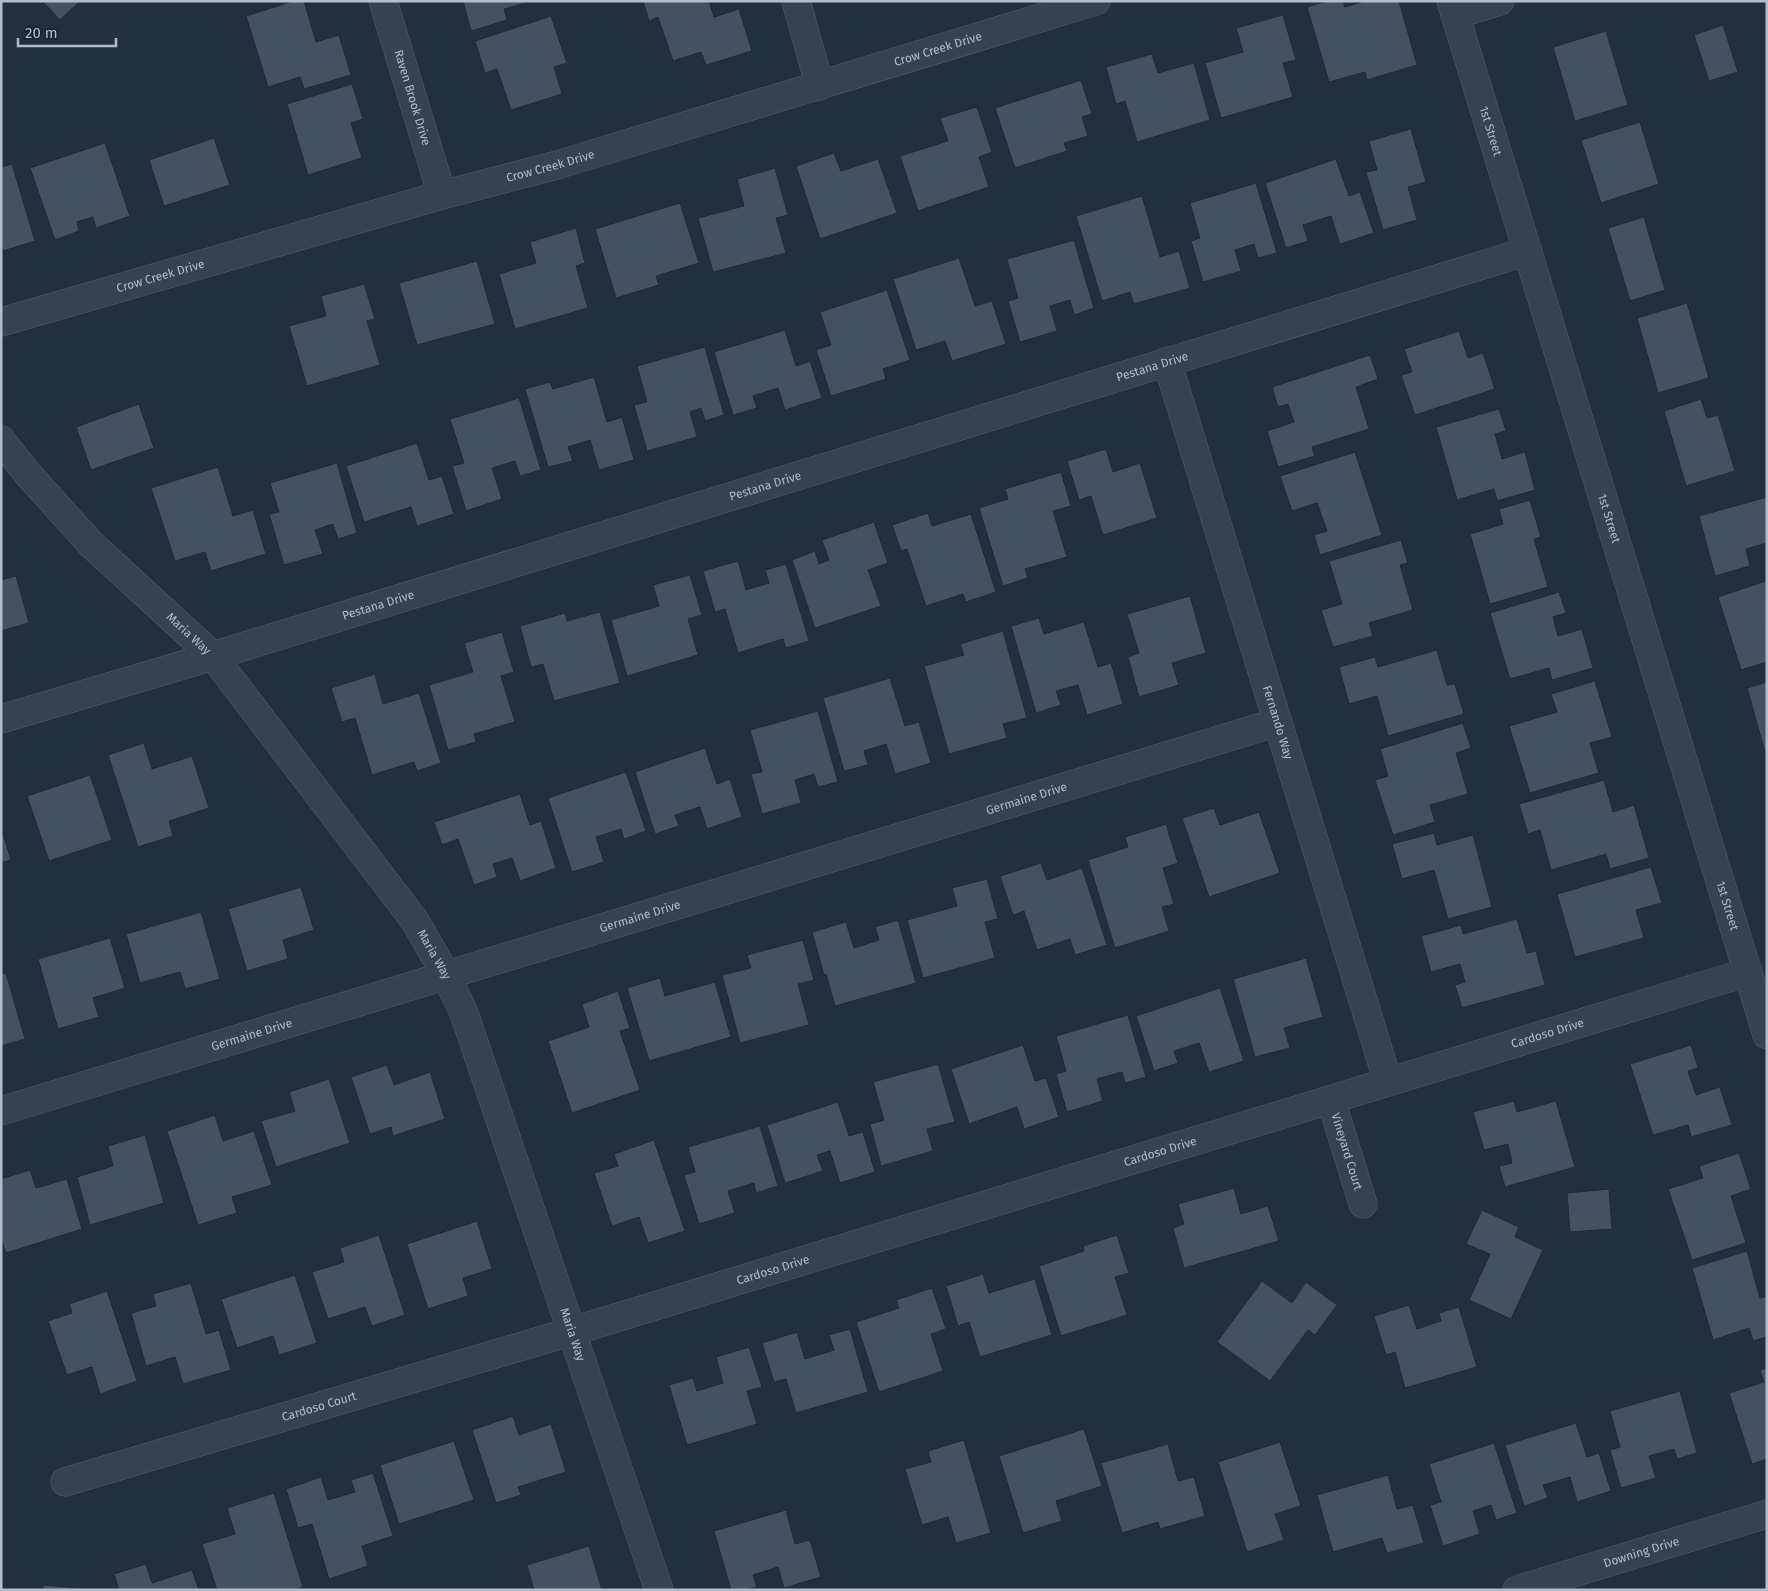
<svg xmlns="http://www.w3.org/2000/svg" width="1768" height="1591" viewBox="0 0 1768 1591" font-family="'Fira Sans',sans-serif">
<rect width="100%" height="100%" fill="#242f3e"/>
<!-- building -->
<path fill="#455162" stroke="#1f2835" d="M42,1H80L60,20Z
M293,1H304L316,42L339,35L351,75L304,89L300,77L268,87L246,16Z
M463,1H533L504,9L507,20L471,31Z
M643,1H709L714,17L739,9L752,51L706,65L701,52L673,61L658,17L649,21Z
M1328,1H1343L1345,7L1365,1H1399L1417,65L1367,80L1365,72L1329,82L1307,7Z
M1283,15L1296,60L1283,63L1293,97L1221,118L1205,63L1243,52L1236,28Z
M551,16L567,63L554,67L562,94L511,110L497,69L485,73L475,41Z
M1723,25L1738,72L1709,81L1694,35Z
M1606,31L1628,105L1575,121L1553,47Z
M1152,54L1158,73L1194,63L1210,120L1137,142L1125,101L1116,104L1106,67Z
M1081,80L1092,114L1082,117L1088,136L1064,143L1067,151L1015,168L995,108Z
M352,84L363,119L351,123L362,158L308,175L287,104Z
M977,107L992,152L979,157L989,187L918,211L900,156L948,141L940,118Z
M1640,122L1659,184L1601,203L1581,140Z
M1411,129L1426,182L1408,187L1417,220L1383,230L1366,172L1377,170L1369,141Z
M214,138L230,185L164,206L149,160Z
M105,143L130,216L96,228L93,217L77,222L79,231L55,240L30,168Z
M834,153L841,171L878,159L897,213L820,239L796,166Z
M1336,159L1349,196L1360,192L1374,233L1340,244L1331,216L1303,225L1308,241L1286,248L1265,183Z
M12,164L35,241L3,251L1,244V167Z
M775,168L788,215L776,218L786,253L713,272L698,218L744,206L737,179Z
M1256,183L1277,253L1258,258L1254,244L1235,250L1241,271L1203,282L1191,241L1200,238L1190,203Z
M1142,196L1160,257L1179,251L1190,288L1134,304L1130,292L1102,301L1076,216Z
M680,203L699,263L656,276L659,285L616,298L595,229Z
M1644,217L1665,290L1630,301L1608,228Z
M576,228L585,263L576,266L588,308L515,329L499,274L536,263L530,242Z
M1074,240L1094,308L1074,315L1070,300L1050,306L1057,331L1020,342L1008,301L1018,298L1007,259Z
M959,258L975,306L992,301L1006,344L952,361L945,341L916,350L893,279Z
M477,261L495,324L417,345L399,283Z
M364,284L375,319L367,321L380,365L307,386L289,326L326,316L321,296Z
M887,290L910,360L883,369L886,379L831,396L816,350L831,345L820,312Z
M1687,303L1709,378L1658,393L1637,318Z
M785,330L796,366L810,361L822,398L785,410L778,388L753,396L757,408L733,415L714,352Z
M1459,331L1468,358L1483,353L1495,389L1415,415L1401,375L1412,372L1404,349Z
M705,347L724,415L705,421L701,408L690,412L697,437L647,451L634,405L647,402L637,366Z
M1370,355L1378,379L1356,387L1369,429L1312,447L1315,456L1278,467L1267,431L1294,422L1288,404L1278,407L1272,387Z
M594,377L607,422L622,417L634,460L599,470L590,440L568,447L573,461L548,467L525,389L550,382L553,389Z
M519,398L541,470L520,476L515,461L492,468L502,499L466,511L452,466L464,463L450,419Z
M1701,399L1707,418L1718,415L1735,471L1686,486L1664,411Z
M139,404L154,448L91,470L76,427Z
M1499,409L1506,431L1495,434L1502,459L1525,452L1535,490L1497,501L1494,489L1457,500L1436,427Z
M417,443L429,480L442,476L454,514L417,526L411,507L364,522L346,466Z
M1106,449L1113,472L1140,463L1157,518L1103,535L1091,496L1079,500L1067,461Z
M1355,452L1382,535L1320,555L1314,535L1327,531L1317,503L1292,511L1280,476Z
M337,463L357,533L338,539L333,524L315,530L323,554L284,565L269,514L279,512L270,483Z
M218,467L233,516L253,510L266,554L211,571L205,552L175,561L151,488Z
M1061,472L1071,506L1053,511L1067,557L1025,569L1028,578L1003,586L979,508L1008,499L1005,489Z
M1767,497V543L1746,549L1750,566L1715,576L1699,516Z
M1530,500L1541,537L1534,539L1548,587L1490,604L1470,534L1503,524L1499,509Z
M928,513L932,526L971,514L996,592L966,602L963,594L926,606L907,549L901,551L892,525Z
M874,522L888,563L868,570L881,606L815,628L792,560L815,551L819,564L829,560L822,540Z
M1401,540L1408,563L1400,565L1413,610L1369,623L1373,636L1333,647L1321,610L1342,604L1329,561Z
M738,561L746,590L769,583L765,570L786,564L809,641L786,648L783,639L738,653L725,609L715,612L703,571Z
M690,575L702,615L688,619L698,655L627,676L611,620L659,606L653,585Z
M16,576L29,623L1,631V580Z
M1766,581L1767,662L1741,670L1718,597Z
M1559,592L1566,613L1553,617L1558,636L1582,629L1593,668L1552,680L1549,668L1510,679L1490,613Z
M1190,596L1206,653L1172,663L1179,685L1139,697L1128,657L1139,653L1127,614Z
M600,612L620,683L554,701L543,664L531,667L520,626L565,613L567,621Z
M1039,618L1044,634L1084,622L1098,667L1111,663L1123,704L1087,715L1078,685L1056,691L1061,705L1036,713L1011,626Z
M1003,631L1027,718L1003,724L1007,738L949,754L924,666L964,655L960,644Z
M502,632L514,672L501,676L515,722L474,734L476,742L448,750L429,685L473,672L464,643Z
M1437,650L1447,685L1455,684L1464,714L1388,736L1377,696L1349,704L1339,667L1375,657L1378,667Z
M375,674L383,704L419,693L441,763L417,771L414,762L372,775L355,718L342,722L331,688Z
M890,678L905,726L919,722L931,763L895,774L886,744L864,751L868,765L844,771L823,698Z
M1595,681L1612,737L1590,743L1599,773L1530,793L1509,726L1557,712L1551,694Z
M1767,682V759L1747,688Z
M818,711L838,782L818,787L814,774L795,780L801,803L762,814L751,774L762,772L750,730Z
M1463,723L1471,748L1456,753L1468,794L1430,805L1435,822L1393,835L1375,780L1388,776L1380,749Z
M144,743L152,769L192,756L209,808L169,821L173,836L138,847L108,755Z
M705,748L717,784L730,779L742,817L707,829L700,807L675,815L679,826L655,834L635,772Z
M626,772L646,831L624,839L621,829L596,837L604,862L572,872L548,798Z
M90,775L112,840L49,861L27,796Z
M1604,780L1613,812L1634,805L1649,858L1610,869L1606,854L1551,870L1540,830L1528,834L1519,804Z
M520,794L530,825L541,821L556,868L520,881L512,858L493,864L497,877L474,885L458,839L442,845L434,822Z
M1214,808L1220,825L1259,812L1280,873L1209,897L1182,818Z
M1166,824L1178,863L1163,868L1174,904L1162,907L1169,931L1115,948L1088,860L1128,847L1125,837Z
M1,828L11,860L1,863Z
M1434,833L1437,845L1473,835L1492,907L1448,919L1434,870L1402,879L1392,844Z
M1041,863L1047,880L1082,868L1107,945L1075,955L1070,939L1037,950L1024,911L1013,915L1000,876Z
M1651,867L1662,903L1636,910L1644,938L1575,957L1557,894Z
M987,879L998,919L985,922L995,958L923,978L907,920L957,906L952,888Z
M301,887L314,930L283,940L288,959L247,971L228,909Z
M201,912L220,979L185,989L180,972L140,983L126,934Z
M1517,919L1527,953L1536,951L1545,985L1462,1008L1455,985L1465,982L1460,964L1431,972L1421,936L1461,925L1463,934Z
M898,920L916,983L835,1006L826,974L824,975L812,932L846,922L854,948L879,940L875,927Z
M110,938L125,988L93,998L99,1017L58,1029L38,959Z
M803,940L814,980L798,984L809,1025L740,1043L722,975L751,968L747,955Z
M1306,958L1323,1017L1284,1028L1290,1048L1255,1057L1233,979Z
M6,973L25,1039L1,1046V974Z
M660,978L665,996L715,982L731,1037L649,1061L627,988Z
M1220,988L1244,1061L1209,1072L1199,1043L1174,1051L1178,1063L1154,1071L1136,1016Z
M618,991L630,1028L620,1031L640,1090L572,1113L548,1041L589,1027L582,1004Z
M1128,1015L1146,1077L1125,1083L1122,1072L1097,1079L1103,1101L1067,1112L1056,1074L1066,1071L1056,1036Z
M1023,1045L1035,1081L1046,1078L1059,1117L1024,1129L1017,1107L969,1124L951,1069Z
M1691,1045L1698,1068L1688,1071L1696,1095L1720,1087L1732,1125L1691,1137L1688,1125L1653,1135L1630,1064Z
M938,1064L955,1122L927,1129L933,1151L881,1166L870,1124L884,1120L873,1082Z
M387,1065L394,1085L430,1072L445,1119L393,1136L391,1127L370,1134L351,1077Z
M329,1079L350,1143L276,1167L261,1121L295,1111L289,1092Z
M1514,1101L1517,1112L1556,1101L1575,1167L1505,1187L1499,1166L1512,1163L1508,1144L1484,1150L1473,1112Z
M838,1102L849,1136L863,1132L875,1172L840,1183L830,1151L817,1155L823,1171L785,1183L767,1125Z
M215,1115L223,1141L254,1131L272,1185L232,1197L237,1213L198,1225L167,1131Z
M760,1126L778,1186L756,1193L754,1183L728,1191L735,1213L699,1224L684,1175L695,1172L688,1147Z
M145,1135L164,1203L90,1225L77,1177L113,1166L108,1146Z
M654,1140L685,1231L648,1243L639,1217L612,1226L594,1173L618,1166L614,1154Z
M1739,1153L1751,1189L1731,1196L1746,1243L1692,1260L1668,1189L1703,1178L1699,1166Z
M30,1170L36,1188L67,1179L82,1229L6,1253L1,1239V1179Z
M1234,1188L1241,1214L1268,1206L1279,1241L1184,1268L1173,1228L1184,1224L1178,1204Z
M1609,1189L1612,1229L1570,1232L1567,1193Z
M1482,1210L1519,1227L1515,1237L1543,1250L1511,1319L1469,1300L1490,1254L1466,1244Z
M477,1221L492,1269L463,1278L468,1296L428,1309L407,1244Z
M379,1235L405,1315L372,1326L365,1307L328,1319L312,1272L344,1262L340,1248Z
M1117,1235L1129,1273L1115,1277L1127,1315L1061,1336L1039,1266L1084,1251L1083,1246Z
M1747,1251L1760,1298L1767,1296V1337L1753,1341L1749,1328L1713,1340L1692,1268Z
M983,1274L989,1293L1035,1279L1052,1335L980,1357L969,1322L958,1326L946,1286Z
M295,1275L317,1343L279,1355L273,1336L237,1348L221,1299Z
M1262,1281L1292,1303L1306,1282L1337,1305L1315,1335L1308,1330L1270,1381L1217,1342Z
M191,1283L206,1334L219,1330L231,1370L183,1384L175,1357L146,1366L131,1313L156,1306L153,1294Z
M932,1288L946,1329L931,1334L943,1371L879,1392L856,1322L899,1308L896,1300Z
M107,1291L137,1381L100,1394L92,1367L67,1375L48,1321L72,1313L69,1304Z
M1409,1305L1417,1329L1441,1321L1439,1313L1459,1307L1477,1367L1405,1388L1395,1352L1386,1355L1374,1316Z
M850,1329L868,1392L796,1413L786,1379L774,1382L762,1343L797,1332L805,1359L834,1350L829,1335Z
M749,1347L762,1387L747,1391L757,1424L687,1445L669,1385L693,1378L697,1391L723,1383L716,1357Z
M1767,1368V1459L1752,1464L1729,1393L1764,1382L1760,1370Z
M1680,1391L1697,1453L1677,1459L1674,1449L1649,1456L1656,1478L1621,1488L1610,1450L1620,1447L1610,1411Z
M513,1416L519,1435L551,1424L566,1472L518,1487L521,1495L496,1503L472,1430Z
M1576,1423L1587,1457L1599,1453L1611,1491L1577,1502L1570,1477L1543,1485L1548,1498L1524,1506L1505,1445Z
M1084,1429L1102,1486L1056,1501L1062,1521L1023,1533L999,1456Z
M964,1440L991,1533L956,1543L948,1517L922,1525L905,1469L931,1462L928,1451Z
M454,1441L474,1500L399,1524L380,1465Z
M1280,1442L1301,1506L1275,1514L1284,1540L1247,1552L1218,1462Z
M1494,1443L1517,1513L1496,1520L1491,1505L1473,1511L1480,1534L1443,1546L1430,1505L1441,1502L1429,1464Z
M1168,1444L1178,1481L1194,1477L1205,1516L1160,1529L1158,1522L1122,1533L1101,1463Z
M373,1473L393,1536L362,1546L368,1566L329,1579L312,1524L298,1528L286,1489L321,1477L328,1500L355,1492L351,1480Z
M1388,1475L1397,1509L1413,1505L1424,1543L1387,1553L1382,1538L1333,1552L1317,1495Z
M274,1493L303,1587L294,1590H217L202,1544L235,1534L227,1508Z
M786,1510L795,1544L810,1540L821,1577L784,1588L778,1567L753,1575L757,1587L747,1590H731L714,1531Z
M589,1546L602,1590H534L527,1565Z
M146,1564L152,1583L192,1570L199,1590H119L114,1574Z
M43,1585L81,1588L80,1590H43Z"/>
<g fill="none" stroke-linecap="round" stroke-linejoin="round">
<defs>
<g id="minor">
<path id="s1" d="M383,1L442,195"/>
<path d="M796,1L820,86"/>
<path id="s2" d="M1451,1L1767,1035"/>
<path d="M1455,15L1500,1"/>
<path id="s3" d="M1,322L442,195L557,165L1096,1"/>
<path id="s4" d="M1167,361L1388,1082"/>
<path id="s5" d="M1,440L27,473L91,544L213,656L415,921L446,975L464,1013L659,1590"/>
<path id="s6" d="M1,719L213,656L1528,251"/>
<path id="s7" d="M1331,1100L1363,1204"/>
<path id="s8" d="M1,1111L1278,722"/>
<path id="s9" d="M65,1482L573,1331L1748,972"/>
<path id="s10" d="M1517,1590L1767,1514"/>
</g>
</defs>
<!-- minor casing -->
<use href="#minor" stroke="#565f6c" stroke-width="29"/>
<!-- minor -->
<use href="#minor" stroke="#38414e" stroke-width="28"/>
</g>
<g text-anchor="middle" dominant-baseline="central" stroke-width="4" stroke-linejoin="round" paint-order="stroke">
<!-- street labels -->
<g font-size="12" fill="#b4bcc9" stroke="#1d2633">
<text stroke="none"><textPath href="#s3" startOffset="976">Crow Creek Drive</textPath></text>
<text stroke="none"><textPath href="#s1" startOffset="101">Raven Brook Drive</textPath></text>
<text stroke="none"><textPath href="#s2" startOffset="136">1st Street</textPath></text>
<text stroke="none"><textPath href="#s3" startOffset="571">Crow Creek Drive</textPath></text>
<text stroke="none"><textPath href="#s3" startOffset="166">Crow Creek Drive</textPath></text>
<text stroke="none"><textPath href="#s6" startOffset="1204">Pestana Drive</textPath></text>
<text stroke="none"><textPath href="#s6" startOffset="799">Pestana Drive</textPath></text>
<text stroke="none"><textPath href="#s2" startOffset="541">1st Street</textPath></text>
<text stroke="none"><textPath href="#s6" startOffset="394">Pestana Drive</textPath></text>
<text stroke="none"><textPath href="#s5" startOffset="270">Maria Way</textPath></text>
<text stroke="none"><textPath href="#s4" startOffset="378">Fernando Way</textPath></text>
<text stroke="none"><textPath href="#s8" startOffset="1072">Germaine Drive</textPath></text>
<text stroke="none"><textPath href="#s2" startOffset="946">1st Street</textPath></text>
<text stroke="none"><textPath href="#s8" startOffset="668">Germaine Drive</textPath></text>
<text stroke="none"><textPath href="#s5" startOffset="675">Maria Way</textPath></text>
<text stroke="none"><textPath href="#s8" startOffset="262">Germaine Drive</textPath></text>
<text stroke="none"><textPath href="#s9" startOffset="1549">Cardoso Drive</textPath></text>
<text stroke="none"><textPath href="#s9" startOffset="1144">Cardoso Drive</textPath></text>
<text stroke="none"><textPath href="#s7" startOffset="54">Vineyard Court</textPath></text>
<text stroke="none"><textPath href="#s9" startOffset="739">Cardoso Drive</textPath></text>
<text stroke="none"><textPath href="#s5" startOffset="1080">Maria Way</textPath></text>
<text stroke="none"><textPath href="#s9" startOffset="265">Cardoso Court</textPath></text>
<text stroke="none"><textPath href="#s10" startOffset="130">Downing Drive</textPath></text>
</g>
</g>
<!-- border -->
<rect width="1768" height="1591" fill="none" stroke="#b4bcc9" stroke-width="5"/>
<!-- scale -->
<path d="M18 38v8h98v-8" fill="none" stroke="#b4bcc9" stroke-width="2.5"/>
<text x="25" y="38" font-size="15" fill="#b4bcc9" stroke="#1d2633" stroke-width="4" paint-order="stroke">20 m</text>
</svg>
